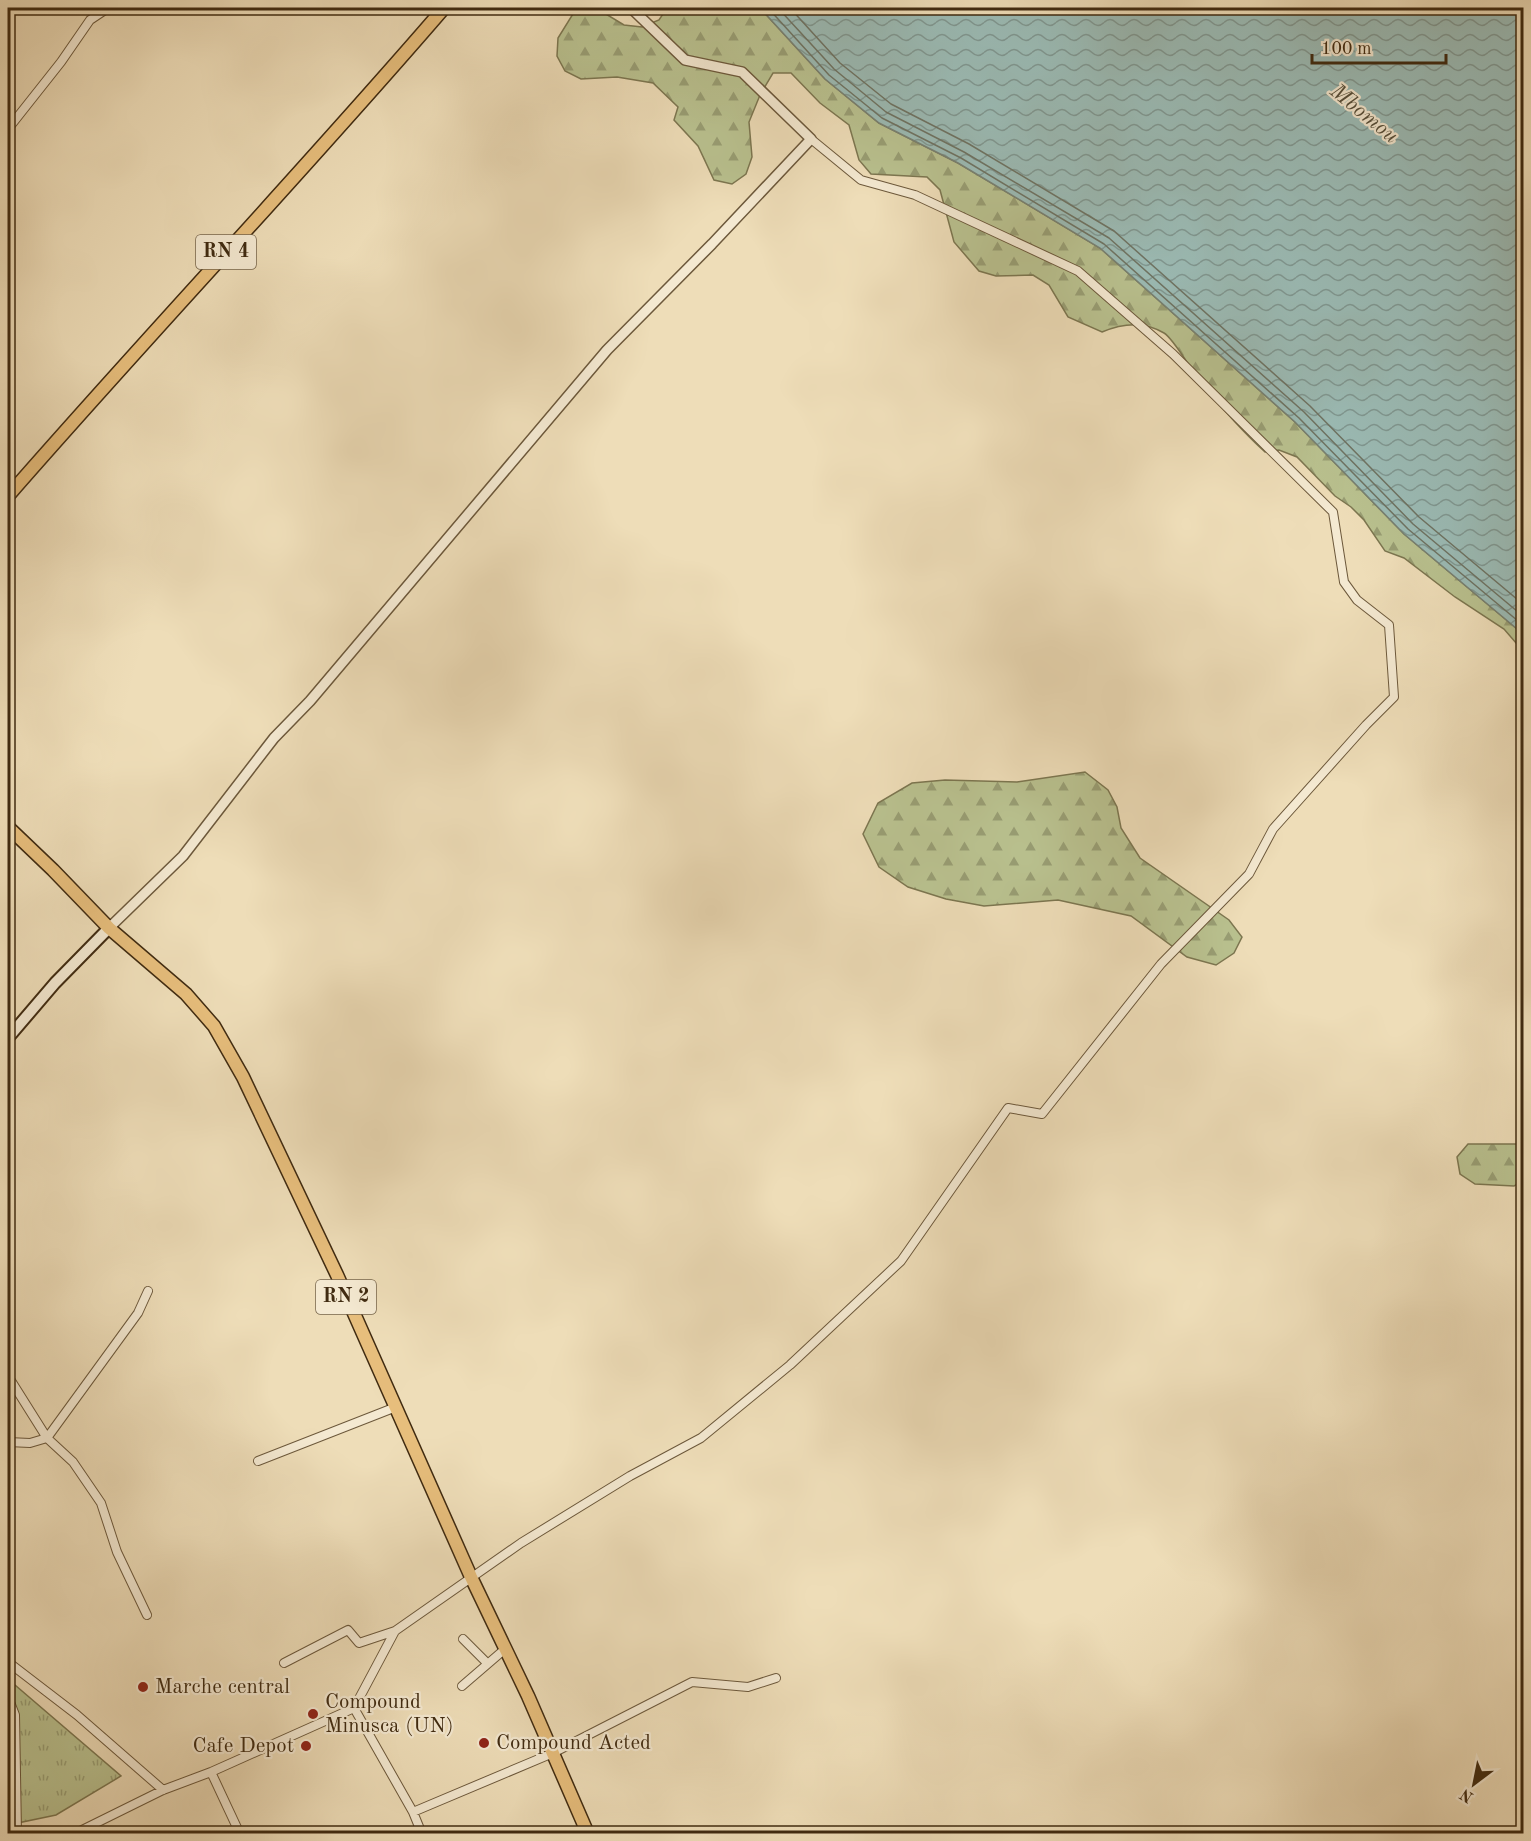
<svg xmlns="http://www.w3.org/2000/svg" width="1531" height="1841" viewBox="0 0 1531 1841" font-family="'Old Standard TT',serif">
<defs>
<pattern id="grass-tufts" width="24" height="20" patternUnits="userSpaceOnUse" patternTransform="scale(1.5)"><rect width="24" height="20" fill="#b9c18f"/><path d="M3 7l-1-3M5 7V3M7 7l1-3M15 17l-1-3M17 17v-4M19 17l1-3" fill="none" stroke="#989d73"/></pattern>
<pattern id="forest-firs" width="22" height="20" patternUnits="userSpaceOnUse" patternTransform="scale(1.5)"><rect width="22" height="20" fill="#b9c18f"/><path d="M5 1l3.5 6h-7zM16 11l3.5 6h-7z" fill="#989d73"/></pattern>
<pattern id="water-waves" width="16" height="10" patternUnits="userSpaceOnUse" patternTransform="scale(1.5)"><rect width="16" height="10" fill="#9bbbb5"/><path d="M0 5q4-4 8 0t8 0" fill="none" stroke="#809892"/></pattern>
</defs>
<rect width="100%" height="100%" fill="#eeddb8"/>
<filter id="stains"><feTurbulence type="fractalNoise" baseFrequency=".00333" numOctaves="4"/><feColorMatrix values="0 0 0 0 .2 0 0 0 0 .09 0 0 0 0 .02 0 0 0 .5 -.17"/></filter>
<radialGradient id="worn" r=".72"><stop offset=".6" stop-color="#630" stop-opacity="0"/><stop offset="1" stop-color="#630" stop-opacity=".3"/></radialGradient>
<!-- grass -->
<path fill="url(#grass-tufts)" stroke="#7c7650" stroke-width="1.5" d="M8,1679L121,1776L56,1815L8,1825Z"/>
<!-- forest -->
<path fill="url(#forest-firs)" stroke="#7c7650" stroke-width="1.5" d="M586,8H596L624,25L642,27L659,20L667,8H760L825,79L879,123L958,163L1100,248L1295,422L1404,534L1523,634V651L1504,629L1455,597L1404,558L1385,551L1364,520L1351,507L1335,496L1297,457L1279,450L1265,452C1242,431 1220,406 1200,381C1191,370 1174,339 1164,333C1144,321 1123,323 1102,332L1068,317L1049,285L1033,275L996,276L979,271L954,242L940,190L927,177L871,174L859,160L849,125L820,103L791,73H773L760,95L749,122L752,157L746,174L732,184L714,180L698,146L674,120L678,107L653,83L617,77L581,79L565,71L557,56L558,38L576,9Z
M1085,772L1108,790L1117,807L1121,828L1140,858L1229,920L1242,937L1234,953L1216,965L1187,957L1131,916L1058,900L984,906L946,899L908,887L879,867L863,834L878,803L912,783L945,780L1017,782Z
M1468,1144H1523V1180L1514,1186L1475,1184L1460,1174L1457,1157Z"/>
<!-- water -->
<path fill="url(#water-waves)" stroke="#778173" stroke-width="1.5" d="M760,8H1523V634L1404,534L1295,422L1100,248L958,163L879,123L825,79Z"/>
<g fill="none" stroke-linecap="round" stroke-linejoin="round">
<!-- shore -->
<path stroke="#6e7363" stroke-width="1.5" d="M768,8L829,75L882,118L961,158L1104,244L1299,418L1408,529L1524,626
M778,8L834,69L886,112L964,152L1109,238L1304,412L1413,524L1524,617
M790,8L840,63L891,104L969,144L1114,231L1310,406L1419,517L1524,605"/>
<defs>
<path id="minor" d="M8,129L61,62L90,20L108,8
M8,1311V1376L47,1438L73,1462L101,1503L117,1552L147,1615
M8,1442L30,1443L47,1438L138,1313L148,1291
M258,1461L396,1407
M463,1639L487,1663
M8,1662L77,1715L163,1790
M284,1663L348,1630L359,1643L395,1631
M462,1686L505,1649
M8,1697L15,1715L17,1834
M354,1708L413,1812L422,1834
M211,1772L240,1834
M413,1812L553,1753L692,1682L748,1687L776,1678
M79,1834L82,1830L163,1790L211,1772L354,1708L395,1631L521,1543L630,1476L701,1438L790,1365L901,1261L1008,1108L1042,1114L1161,964L1249,874L1273,829L1366,725L1394,697L1389,625L1357,600L1344,582L1333,512L1173,354L1078,271L915,195L861,180L811,139"/>
<path id="tertiary" d="M109,928L183,856L274,738L310,701L607,350L712,244L811,139L742,72L685,60L631,8"/>
<path id="secondary" d="M8,1038L55,983L109,928"/>
<path id="primary" d="M8,496C151,332 302,173 444,8
M8,827L53,870L109,928L186,994L214,1026L243,1077L337,1275L471,1577L528,1696L588,1834"/>
</defs>
<!-- minor casing -->
<use href="#minor" stroke="#6c583b" stroke-width="10"/>
<!-- tertiary casing -->
<use href="#tertiary" stroke="#6c583b" stroke-width="12"/>
<!-- secondary casing -->
<use href="#secondary" stroke="#402b11" stroke-width="14"/>
<!-- primary casing -->
<use href="#primary" stroke="#402b11" stroke-width="15"/>
<!-- minor -->
<use href="#minor" stroke="#f4e9d1" stroke-width="8"/>
<!-- tertiary -->
<use href="#tertiary" stroke="#f4e9d1" stroke-width="9"/>
<!-- secondary -->
<use href="#secondary" stroke="#f4e9d1" stroke-width="10"/>
<!-- primary -->
<use href="#primary" stroke="#e7be7c" stroke-width="12"/>
</g>
<!-- markers -->
<g fill="#8f2418" stroke="#f4e9d1" stroke-width="2">
<circle cx="143" cy="1687" r="6"/>
<circle cx="313" cy="1714" r="6"/>
<circle cx="484" cy="1743" r="6"/>
<circle cx="306" cy="1746" r="6"/>
</g>
<g text-anchor="middle" dominant-baseline="central" stroke-width="4.5" stroke-linejoin="round" paint-order="stroke">
<!-- shield labels -->
<g fill="#f4e9d1" stroke="#76644b" stroke-width="1.5">
<rect x="196" y="235" width="60" height="34" rx="4.5"/>
<rect x="316" y="1280" width="60" height="34" rx="4.5"/>
</g>
<g font-size="20" font-weight="bold" fill="#402b11">
<text x="226" y="252">RN 4</text>
<text x="346" y="1297">RN 2</text>
</g>
<!-- poi labels -->
<g font-size="21" fill="#402b11" stroke="#f4e9d1" text-anchor="start">
<text x="155" y="1687">Marche central</text>
<text x="325" y="1702">Compound<tspan x="325" dy="24">Minusca (UN)</tspan></text>
<text x="496" y="1743">Compound Acted</text>
<text x="294" y="1746" text-anchor="end">Cafe Depot</text>
</g>
<!-- water labels -->
<g font-size="22" font-style="italic" fill="#574f3a" stroke="#f4e9d1">
<text transform="translate(1364 114) rotate(39)">Mbomou</text>
</g>
</g>
<!-- margin -->
<rect width="1531" height="1841" fill="none" stroke="#eeddb8" stroke-width="30"/>
<rect x="9" y="9" width="1513" height="1823" fill="none" stroke="#402b11" stroke-width="3"/>
<rect x="15" y="15" width="1501" height="1811" fill="none" stroke="#402b11" stroke-width="1.5"/>
<!-- north arrow -->
<g transform="translate(1474 1784) rotate(212)" stroke="#f4e9d1" stroke-width="4.5" paint-order="stroke">
<path d="M0-4.5L10 22L0 15L-10 22Z" fill="#402b11"/>
<text y="-9" font-size="16" font-weight="bold" text-anchor="middle" fill="#402b11">N</text>
</g>
<!-- scale -->
<path d="M1312 54v9h134v-9" fill="none" stroke="#402b11" stroke-width="3"/>
<text x="1321" y="54" font-size="18" fill="#402b11" stroke="#f4e9d1" stroke-width="4.5" paint-order="stroke">100 m</text>
<rect width="100%" height="100%" filter="url(#stains)"/>
<rect width="100%" height="100%" fill="url(#worn)"/>
</svg>
